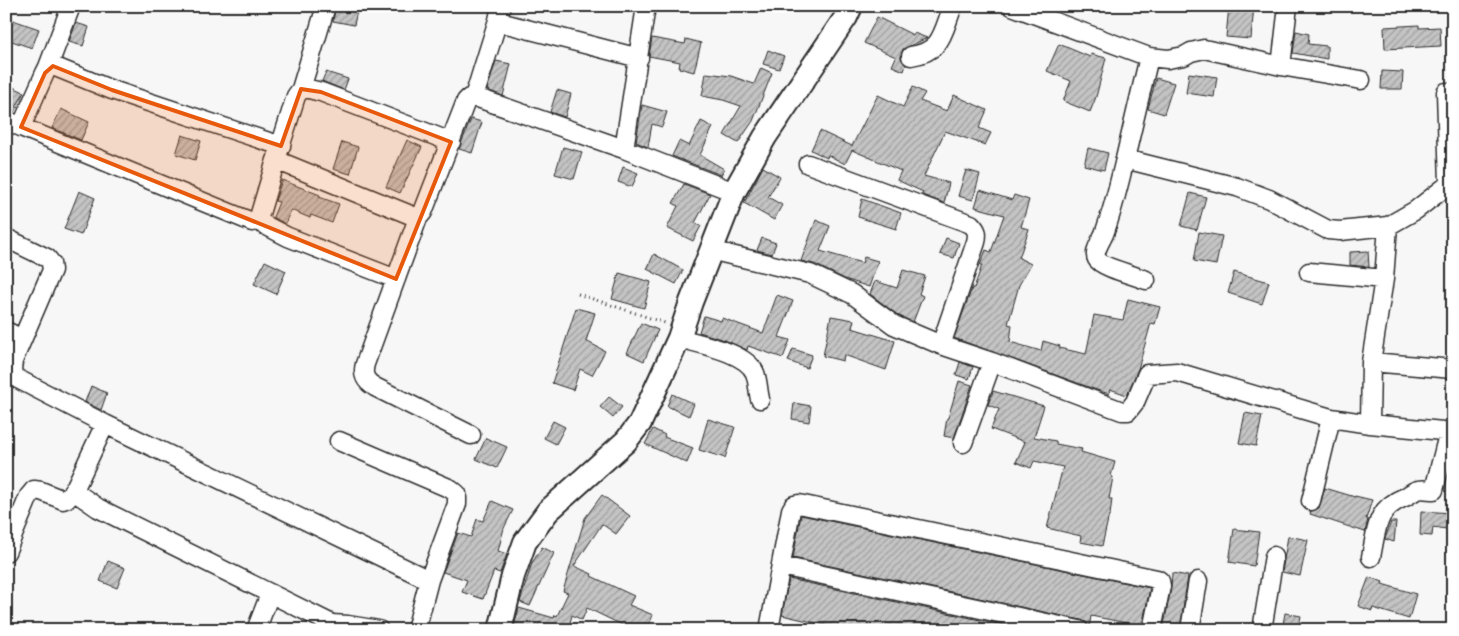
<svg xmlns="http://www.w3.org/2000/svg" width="1459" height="636" viewBox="0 0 1459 636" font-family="'Indie Flower',sans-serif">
<defs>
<pattern id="building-hatch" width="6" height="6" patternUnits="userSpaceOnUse" patternTransform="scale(1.25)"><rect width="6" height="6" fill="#c4c4c4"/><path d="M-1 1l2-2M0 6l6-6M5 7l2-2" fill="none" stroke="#9f9f9f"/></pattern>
</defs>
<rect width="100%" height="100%" fill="#f7f7f7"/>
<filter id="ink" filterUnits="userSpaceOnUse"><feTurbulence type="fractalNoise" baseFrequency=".02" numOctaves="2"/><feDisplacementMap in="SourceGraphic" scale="10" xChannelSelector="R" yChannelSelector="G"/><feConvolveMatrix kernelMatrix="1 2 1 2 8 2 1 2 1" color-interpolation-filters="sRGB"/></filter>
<g filter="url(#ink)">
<!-- building -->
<path fill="url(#building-hatch)" stroke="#2b2b2b" d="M336,6H358L354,25L333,21Z
M1229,6H1254L1251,39L1226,37Z
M877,17L913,35L914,33L927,38L903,49L901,58L906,65L904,71L892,66L896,57L864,43Z
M13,20L39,29L32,48L6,39Z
M76,23L89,27L83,46L69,42Z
M1419,25V28L1440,27L1441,46L1385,49L1384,27Z
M1296,31L1309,34L1308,44L1327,46V59L1293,53Z
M652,38L685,44L686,39L701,43L694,72L679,68L680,62L649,56Z
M1059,44L1090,57L1091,54L1106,58L1096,97L1090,112L1063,101L1071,81L1047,71Z
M768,50L784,56L779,69L763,64Z
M496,61L511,64L503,96L487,90Z
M761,68L772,73L753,121L738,143L724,135L741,106L723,100L702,96L706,73L731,76L754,84Z
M1382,71L1403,72L1402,89H1381Z
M326,72L348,79L344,90L322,81Z
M1189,73L1217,77L1214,97L1186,93Z
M1156,78L1174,83L1164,114L1148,109Z
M6,84L24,92L14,112L6,110Z
M913,87L925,93L920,101L947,111L954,95L987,110L979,128L991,133L985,145L945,131L924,176L949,183L944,203L922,195L923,192L897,180L901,171L852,150L845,164L828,155L827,158L811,150L820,131L852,146L878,95L903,107Z
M557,90L571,94L565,117L550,112Z
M642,105L667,112L662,127L652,124L648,147L636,142Z
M61,109L89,122L81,140L52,128Z
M471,119L482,122L472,153L459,149Z
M701,121L713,127L700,155L724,169L721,175L672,156L679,141L689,146Z
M182,135L201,141L195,160L176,154Z
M407,140L422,147L400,193L386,187Z
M342,142L358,147L350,174L333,169Z
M563,147L582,152L574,179L555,174Z
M1088,148L1108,153L1104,170L1084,165Z
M623,167L638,173L632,187L618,182Z
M763,167L780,177L768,197L782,205L774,220L744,203Z
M966,170L980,174L973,200L958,196Z
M282,180L320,195L319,197L339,204L332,223L311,215L310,218L291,210L285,224L273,217L279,202L275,201Z
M684,184L710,194L695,223L701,226L693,241L667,228L678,206L673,203Z
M980,190L1012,200L1014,195L1029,200L1021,227L1029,229L1019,258L1031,264L1019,285L1008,324L1012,325L1010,342L1041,351L1043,341L1060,346L1059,348L1086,354L1094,315L1123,320L1128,299L1160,307L1155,324L1151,323L1138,369L1127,395L1110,389L1109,394L1094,389L954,338L972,288H974L982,265H980L986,250L991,252L1004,215L975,207Z
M79,191L95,198L81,235L64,229Z
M1190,193L1206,197L1197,230L1181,226Z
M862,199L901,213L896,229L858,217Z
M816,220L830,226L820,251L862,263L864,257L878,261L869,287L845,279L814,264L801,261Z
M1199,232L1222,236L1216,265L1194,261Z
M762,238L776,243L772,254L757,250Z
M946,238L959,243L954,258L940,254Z
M1368,251L1369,267L1350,265V252Z
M654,254L683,270L676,284L647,269Z
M265,261L286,271L276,294L254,284Z
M903,270L925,276L919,294L923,296L913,322L899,316L870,294L875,281L897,288Z
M1234,272L1269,282L1262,304L1228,293Z
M619,273L651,282L644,308L612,299Z
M777,295L793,301L779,337L790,340L783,358L748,346L747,350L725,340L699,332L704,316L721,321L722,318L763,333Z
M576,308L595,313L586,341L605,351L592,375L580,369L573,390L552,383Z
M831,316L854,320L852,328L895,341L886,370L844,355L843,361L823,356Z
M641,323L658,330L644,361L627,353Z
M793,349L812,355L807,368L788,361Z
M960,362L973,367L969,379L956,375Z
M959,381L972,385L954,438L944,436L947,418H948Z
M91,386L107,393L101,410L85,402Z
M993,391L1044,406L1034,437L1056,441V444L1082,449L1081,452L1115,462L1111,476L1113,477L1109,499H1112L1110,515H1109L1102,546L1080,542L1081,536L1047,528L1063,467L1034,461L1031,468L1016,462L1025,442L991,429L999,409L988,405Z
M672,394L694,404L689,416L667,406Z
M609,397L622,407L613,418L600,407Z
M794,403L811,406L809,422L792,419Z
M1245,413L1262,416L1256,446L1239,443Z
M708,419L735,427L725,458L699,450Z
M553,421L565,427L556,444L544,438Z
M653,429L665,435L664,437L693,448L687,463L645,444Z
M486,438L507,447L497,468L476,459Z
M1325,488L1355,497V496L1372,500L1366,519H1368L1365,532L1310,514L1311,511L1319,508Z
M602,495L630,516L616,534L602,524L574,566L592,574L591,576L634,596L629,605L653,615L647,630H636L620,624L587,608L582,620L572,615L570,623L582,626L581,630H522L514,627L519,608L554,618L555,615L557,616L568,593L563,591L585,518Z
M492,501L513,510L504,528L498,551L507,554L500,573L494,571L483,599L462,592L467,580L443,572L458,533L471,537L477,519L483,521Z
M1421,511L1453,513V530L1433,527L1432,536L1420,535Z
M801,515L1150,588L1142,626L1091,616L1089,629L1086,622L1081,620L793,558Z
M1391,522H1396L1394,542L1385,539Z
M1234,529L1259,532L1254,566L1229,562Z
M1288,536L1308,540L1300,576L1282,572Z
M542,547L554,553L530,606L520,602L532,563Z
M108,561L125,568L117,588L100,581Z
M1172,573L1188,576L1180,629L1163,630L1171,588Z
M1369,577L1383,582L1382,584L1416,594L1409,619L1373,608L1372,611L1358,606Z
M789,579L1027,630H847L782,615Z
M1285,613L1301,616L1298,630H1282Z"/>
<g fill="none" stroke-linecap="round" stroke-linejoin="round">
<defs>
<path id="minor" d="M1012,6L1149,57L1168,59L1184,56L1191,52L1204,49L1281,66L1361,80
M498,20L503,23L639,58
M911,56C943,51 942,33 953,6
M1149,57L1125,159L1237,187L1269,199L1328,230L1340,231L1388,226L1416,210L1453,181
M1281,66L1288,6
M48,67L71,6
M301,89L326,6
M1446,92L1449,183
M474,97L498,20L501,6
M6,120L21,127L45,73L48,67L53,66L112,90L281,146
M21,127L252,222L257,221L259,217L276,160L418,218
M624,149L646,6
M277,157L296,96L301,89H309L321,92L451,142
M1125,159C1119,184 1113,210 1104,234C1101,241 1093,252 1097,259C1101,267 1137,276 1146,280
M808,164L971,224C977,230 978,233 976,242L941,345
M257,221L288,237L396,279
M6,238L47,258L51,263L52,270L13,361L12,370L14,377L105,424L429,580
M710,250L810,274L852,294L894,325L908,331L941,345L992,362L1122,411H1128L1135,402L1147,374L1177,372L1331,418L1370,424L1453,432
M1309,272L1384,279
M6,331L22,339
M679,338C699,344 746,352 755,373C758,381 758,391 760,399
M1371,362L1453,369
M105,424L76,486L75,492L98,508L332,624L348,625L379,630
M1370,424L1371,362L1384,279L1388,226
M471,435L375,387C365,381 362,375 365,364L418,218L423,212L466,101L469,98H478L624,149L734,192
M339,441L451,489L457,494V504L429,580L416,630
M963,443L992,362
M1311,501L1331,418
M6,552L29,496L34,490L41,491L63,500L68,498L75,488
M1371,557C1377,529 1375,509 1405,497C1409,495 1411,493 1415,491C1420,488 1428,490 1434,490L1449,431
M781,566L1079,630
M256,630L270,594
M769,630L791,510L794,505L799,504L1157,579L1160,581L1161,586L1152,630
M1190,630L1198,581
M1262,630L1274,556"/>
<path id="tertiary" d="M500,630L513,576L525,542L548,511L626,441L640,423L679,338L691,302L734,192L765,137L846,17L851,6"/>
</defs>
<!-- minor casing -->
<use href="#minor" stroke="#2b2b2b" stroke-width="21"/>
<!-- tertiary casing -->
<use href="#tertiary" stroke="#2b2b2b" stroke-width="26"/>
<!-- path -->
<path stroke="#2b2b2b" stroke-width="3" stroke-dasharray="1 4" stroke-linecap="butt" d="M578,294L665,323"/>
<!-- minor -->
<use href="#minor" stroke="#fff" stroke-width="18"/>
<!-- tertiary -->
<use href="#tertiary" stroke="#fff" stroke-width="22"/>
</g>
</g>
<!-- marked area -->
<path fill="#e8590c" fill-opacity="0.2" stroke="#e8590c" stroke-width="4" stroke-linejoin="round" d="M53,66L112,90L281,146L301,89L321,92L451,142L396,279L21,127L45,73Z"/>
<!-- margin -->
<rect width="1459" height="636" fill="none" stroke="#fff" stroke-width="25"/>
<rect x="12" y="12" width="1434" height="611" fill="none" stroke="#2b2b2b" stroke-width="2" filter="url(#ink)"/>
</svg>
